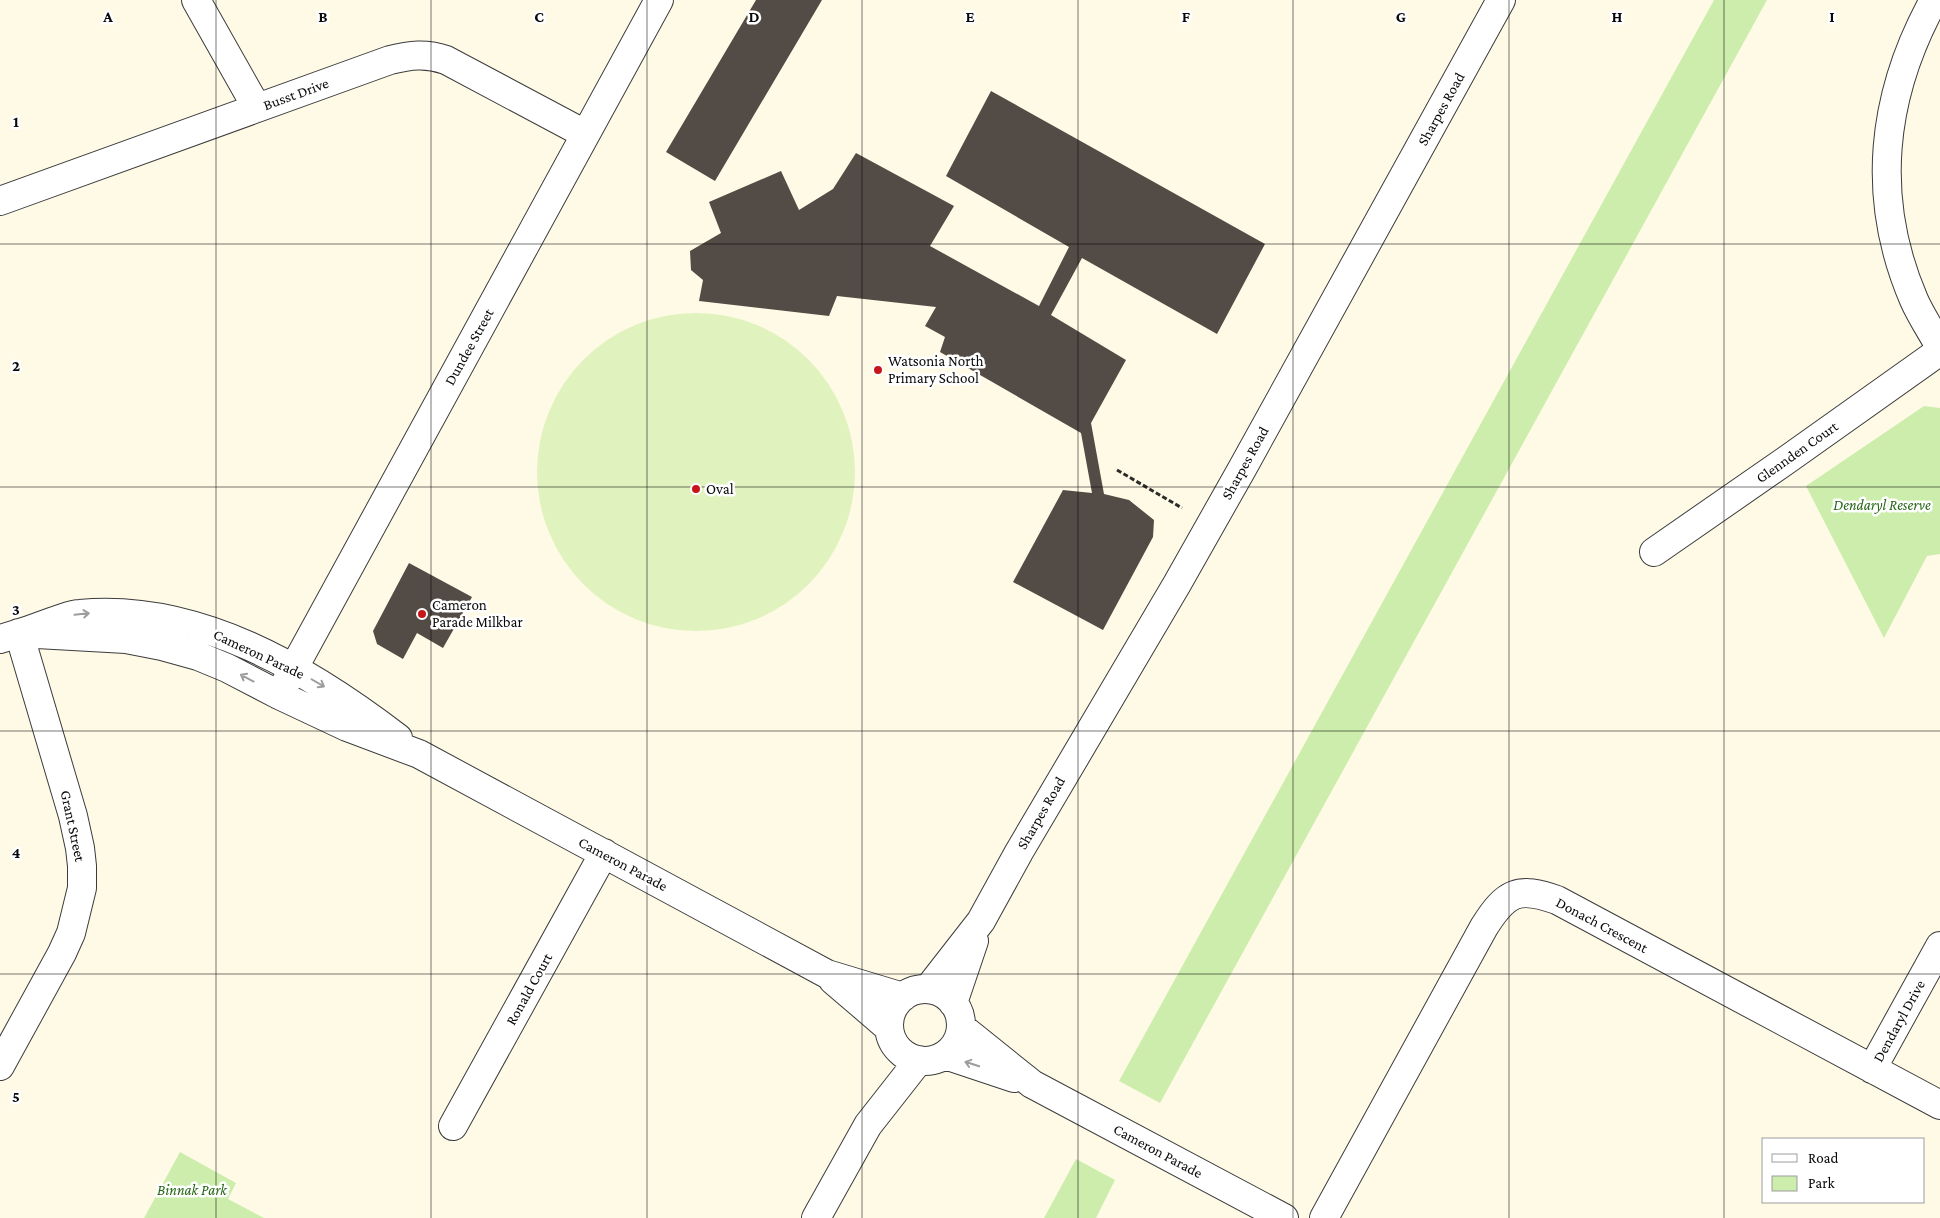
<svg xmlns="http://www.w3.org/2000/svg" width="1940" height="1218" viewBox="0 0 1940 1218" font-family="'Crimson Pro',serif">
<rect width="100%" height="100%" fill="#fffae6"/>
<!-- green -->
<path fill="#cdedac" d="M1714,0H1767L1160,1103L1119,1081Z
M1924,406L1940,408V554L1927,556L1884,638L1806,486Z
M180,1152L236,1183L228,1199L264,1218H144Z
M1076,1159L1115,1180L1096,1218H1044Z"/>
<!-- pitch -->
<path fill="#e0f3bf" d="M537 472a159 159 0 1 1 318 0a159 159 0 1 1-318 0Z"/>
<!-- building -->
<path fill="#534b45" d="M756,0H822L715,181L666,152Z
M991,91L1265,244L1217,334L1082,258L1051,315L1126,360L1091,423L1104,494L1129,500L1154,520L1153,537L1103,630L1013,582L1063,490L1092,493L1081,433L940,352L945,337L925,326L936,307L837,296L829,316L699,301L703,280L691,270L690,251L721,233L709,202L781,171L799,210L833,189L856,153L954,206L930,246L1039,306L1069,247L946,176Z
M409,563L472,597L443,648L417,633L403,659L377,644L373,631Z"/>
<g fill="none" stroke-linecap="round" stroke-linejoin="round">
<defs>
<path id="minor" d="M196,0L257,108
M1934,0C1881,96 1870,198 1914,300C1921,316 1932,332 1940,347
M0,201L390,60C410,55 426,53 446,60L585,134
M1654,552L1788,459L1940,351
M19,633L126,639L162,646L198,656L227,668L279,695L347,727L419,754L827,974L903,997
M0,639C18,634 36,628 54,621C62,619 71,614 80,614C197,603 308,669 398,738
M279,695L659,0
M833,980L889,1028
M928,989L981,921L1019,852L1177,584L1242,469L1501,0
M889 1025a36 36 0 1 1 72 0a36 36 0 1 1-72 0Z
M953,1003L974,941
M961,1027L1032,1084L1284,1218
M945,1055L1014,1078
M0,1066L62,953L71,933L82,888V866L80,848L73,816L19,633
M1872,1069L1940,946
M453,1126L604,853
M816,1218L868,1125L919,1060
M1324,1218L1484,927C1506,892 1518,886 1557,900L1940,1105"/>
</defs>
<!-- minor casing -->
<use href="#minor" stroke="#3c3c3c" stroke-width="30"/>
<!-- path -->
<path stroke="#2b2b2b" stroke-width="3" stroke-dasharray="5 2.5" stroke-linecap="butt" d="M1117,470L1182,508"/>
<!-- minor -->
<use href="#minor" stroke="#fff" stroke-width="28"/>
</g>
<!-- one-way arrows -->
<defs><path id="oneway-shaft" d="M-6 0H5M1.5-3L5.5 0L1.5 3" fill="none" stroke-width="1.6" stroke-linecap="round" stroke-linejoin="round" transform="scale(1.25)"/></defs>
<g stroke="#9d9d9d">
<use href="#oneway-shaft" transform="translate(82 614) rotate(-6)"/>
<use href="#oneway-shaft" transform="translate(247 678) rotate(-152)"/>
<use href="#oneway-shaft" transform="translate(318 683) rotate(30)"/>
<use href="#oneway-shaft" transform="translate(972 1064) rotate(-162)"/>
</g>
<!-- grid -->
<path fill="none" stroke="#090909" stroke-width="1" stroke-opacity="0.55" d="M216,0V1218M431,0V1218M647,0V1218M862,0V1218M1078,0V1218M1293,0V1218M1509,0V1218M1724,0V1218M0,244H1940M0,487H1940M0,731H1940M0,974H1940"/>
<!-- markers -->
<g fill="#c6151b" stroke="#fff" stroke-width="2">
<circle cx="878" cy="370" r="5"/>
<circle cx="696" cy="489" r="5"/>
<circle cx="422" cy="614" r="5"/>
</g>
<g text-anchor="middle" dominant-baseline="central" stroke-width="5" stroke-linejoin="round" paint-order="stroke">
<!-- street labels -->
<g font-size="15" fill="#090909" stroke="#fff">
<text transform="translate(296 94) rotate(-20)">Busst Drive</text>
<text transform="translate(1441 109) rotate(-61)">Sharpes Road</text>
<text transform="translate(469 347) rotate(-61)">Dundee Street</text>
<text transform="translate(1797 452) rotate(-35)">Glennden Court</text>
<text transform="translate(1245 463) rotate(-61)">Sharpes Road</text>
<text transform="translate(259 654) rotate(25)">Cameron Parade</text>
<text transform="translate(1041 813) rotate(-60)">Sharpes Road</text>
<text transform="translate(73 826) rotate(78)">Grant Street</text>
<text transform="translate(623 864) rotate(28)">Cameron Parade</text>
<text transform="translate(1602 925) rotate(28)">Donach Crescent</text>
<text transform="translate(529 989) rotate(-61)">Ronald Court</text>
<text transform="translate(1899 1021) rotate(-61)">Dendaryl Drive</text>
<text transform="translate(1158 1151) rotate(28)">Cameron Parade</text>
</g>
<!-- poi labels -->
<g font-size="15" fill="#090909" stroke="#fff" text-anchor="start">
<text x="888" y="361">Watsonia North<tspan x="888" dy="17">Primary School</tspan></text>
<text x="706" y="489">Oval</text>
<text x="432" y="605">Cameron<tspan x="432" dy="17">Parade Milkbar</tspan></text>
</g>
<!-- park labels -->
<g font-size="15" font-style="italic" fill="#256615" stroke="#fff">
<text x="1882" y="505">Dendaryl Reserve</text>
<text x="192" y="1190">Binnak Park</text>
</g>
</g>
<g font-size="16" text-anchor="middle" font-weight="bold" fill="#090909" stroke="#fff" stroke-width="5" stroke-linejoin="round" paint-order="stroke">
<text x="108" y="22">A</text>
<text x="323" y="22">B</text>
<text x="539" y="22">C</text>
<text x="754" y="22">D</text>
<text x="970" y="22">E</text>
<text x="1186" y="22">F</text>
<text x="1401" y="22">G</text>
<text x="1617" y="22">H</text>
<text x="1832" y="22">I</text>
<text x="16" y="127">1</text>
<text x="16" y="371">2</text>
<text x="16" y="615">3</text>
<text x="16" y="858">4</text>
<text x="16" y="1102">5</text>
</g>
<!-- legend -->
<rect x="1762" y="1138" width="162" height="65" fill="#ffffff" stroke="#9d9d9d"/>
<rect x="1772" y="1154" width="25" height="8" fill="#ffffff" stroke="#9d9d9d"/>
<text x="1808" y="1163" font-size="15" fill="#090909">Road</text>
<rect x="1772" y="1176" width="25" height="15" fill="#cdedac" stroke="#9d9d9d"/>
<text x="1808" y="1188" font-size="15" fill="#090909">Park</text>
</svg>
